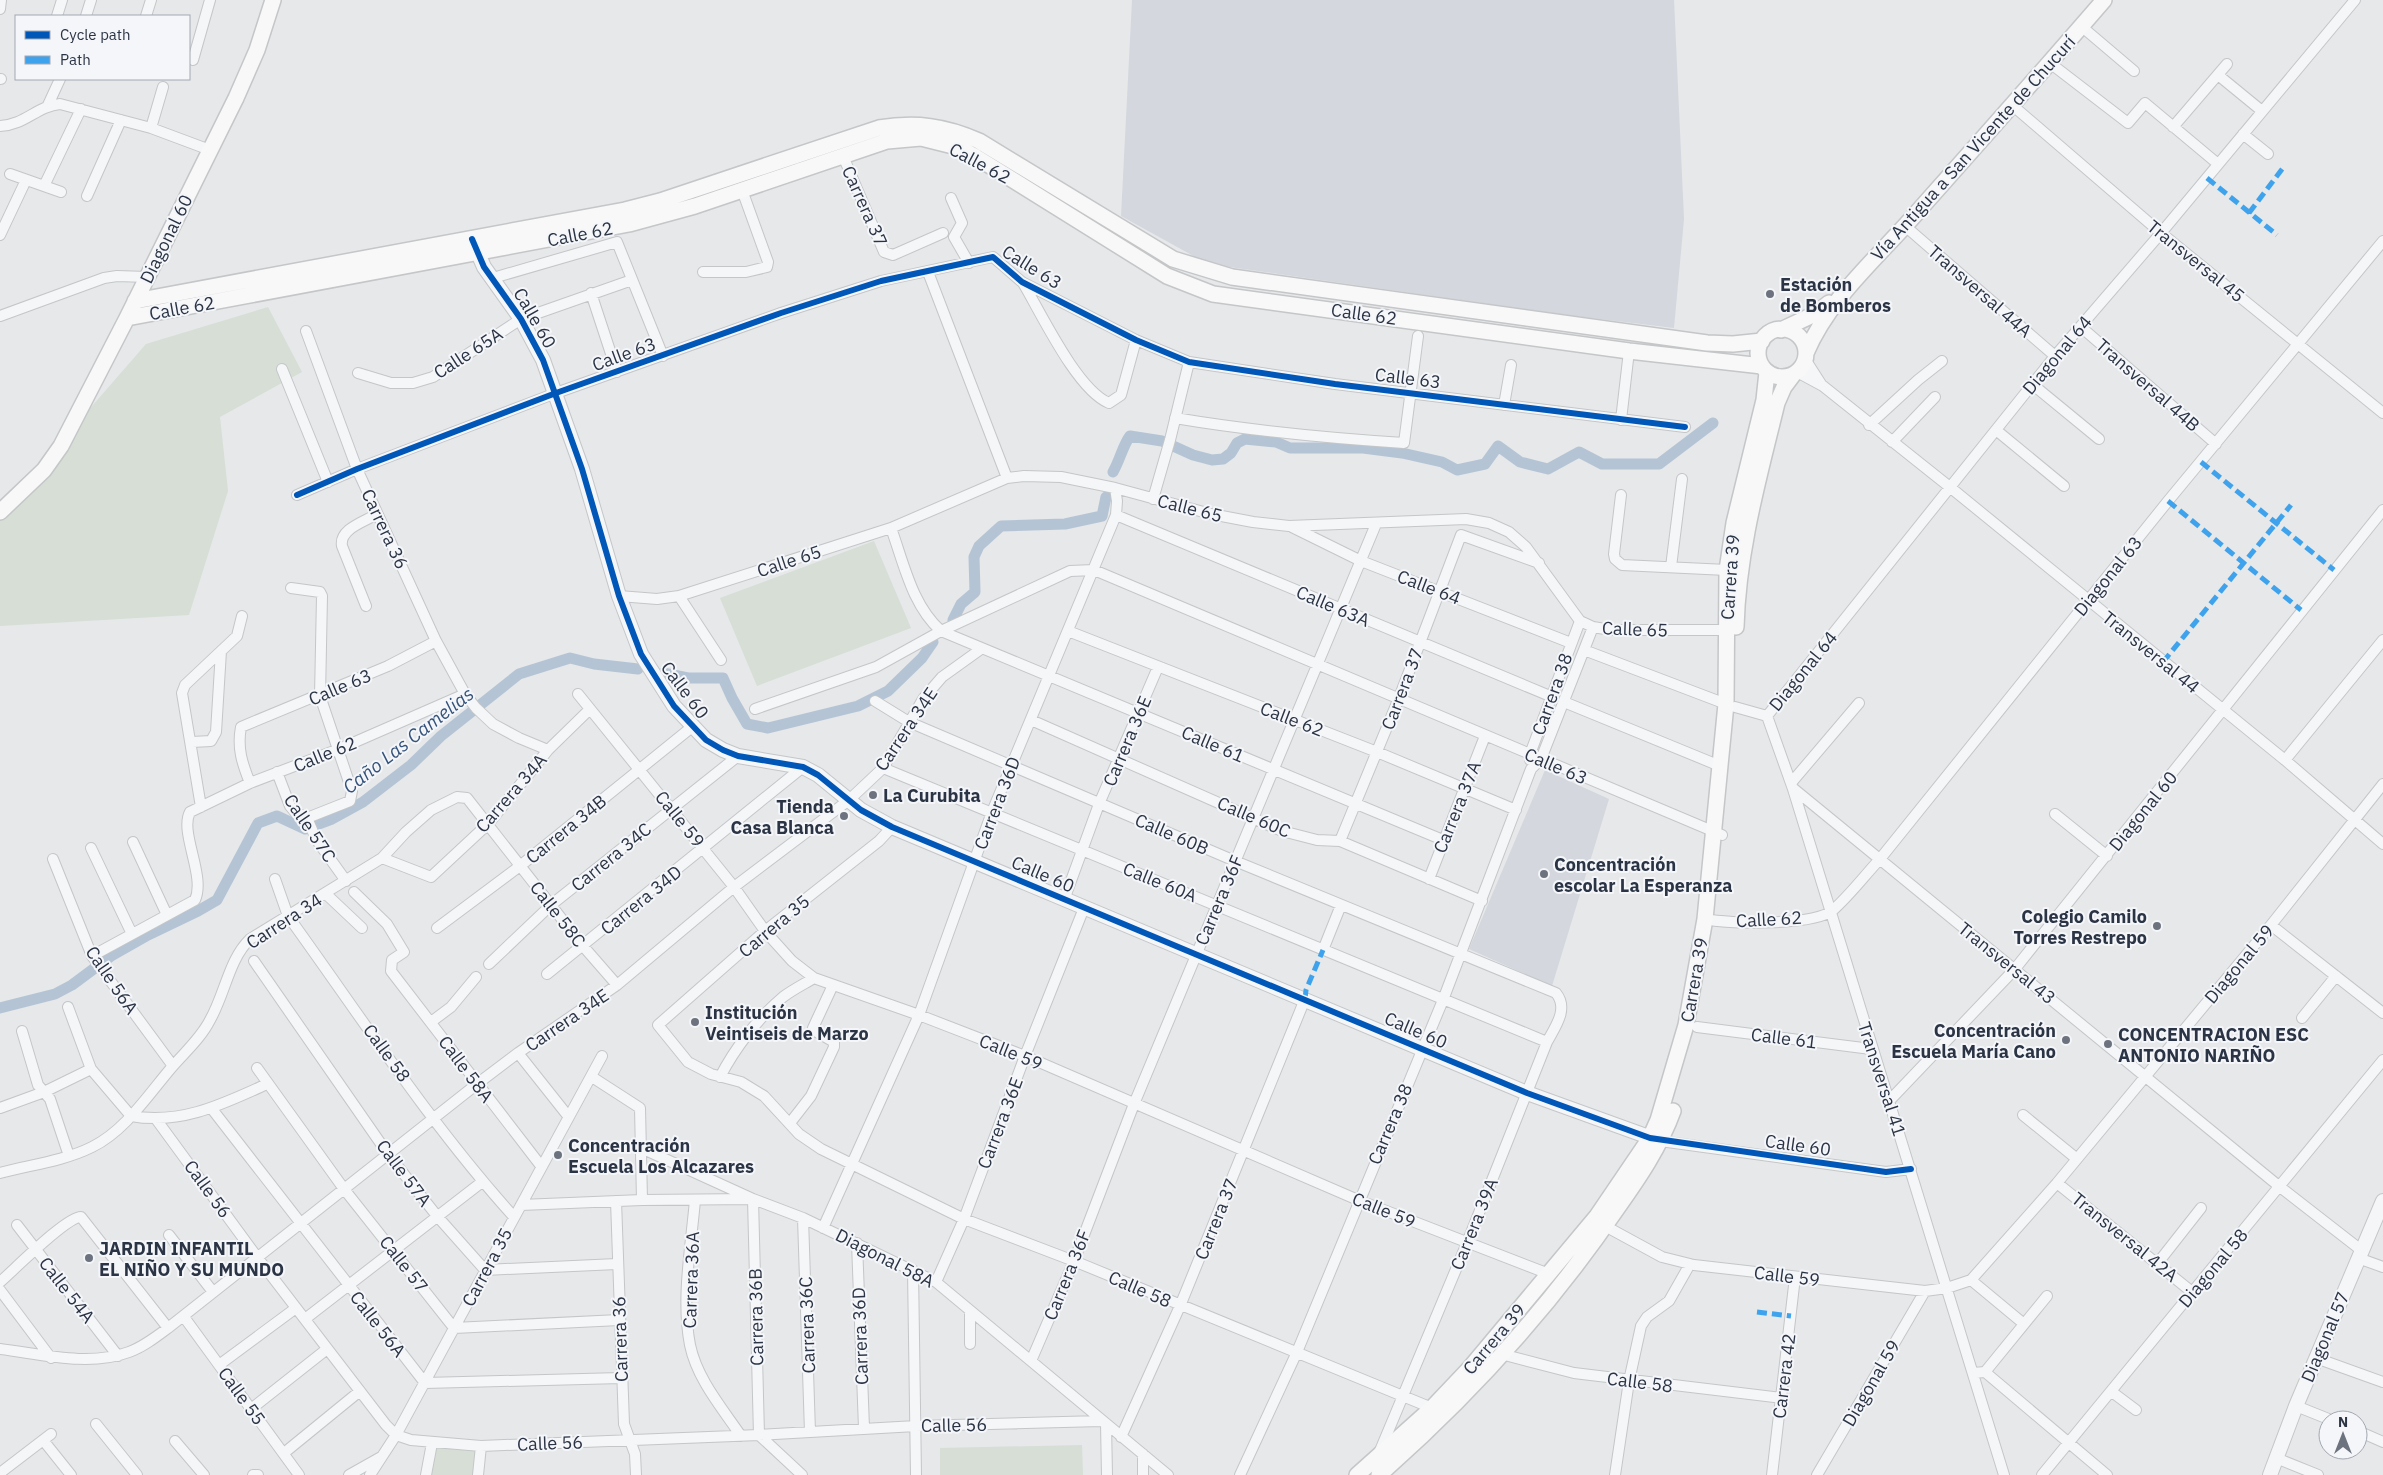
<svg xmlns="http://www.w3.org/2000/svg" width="2383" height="1475" viewBox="0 0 2383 1475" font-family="'IBM Plex Sans',sans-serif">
<rect width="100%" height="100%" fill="#e6e8ea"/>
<!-- built -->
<path fill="#d4d7dd" d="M1132,0H1674L1684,219L1674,328L1559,314L1208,264L1121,216Z
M1545,770L1609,799L1552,986L1469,949Z"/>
<!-- green -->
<path fill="#d6ded6" d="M268,307L302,372L220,417L228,491L189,615L0,626V512L146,344Z
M874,541L911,628L757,686L720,598Z
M432,1443L481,1446L478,1475H426Z
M1082,1445L1083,1475H940V1448Z"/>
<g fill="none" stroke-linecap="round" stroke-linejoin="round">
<!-- canal -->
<path stroke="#b4c4d5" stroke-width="11" d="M1113,472C1120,460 1123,445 1130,436L1162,441L1193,455L1212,460L1223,459L1231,453L1237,443L1245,439L1276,442L1290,448H1363L1402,453L1442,462L1457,470L1485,464L1498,446L1520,462L1548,469L1579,452L1602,464H1659L1713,423
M953,620L961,604L975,592L974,557L979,546L1001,526L1065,524L1102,516L1106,497
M663,673L688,678H723L732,698L747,724L768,728L858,706L888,691L922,658L933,642
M0,1008L55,994L72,985L111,956L148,935L198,911L217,900L258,823L277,816L305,829L332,819L363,802L411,765L441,736L519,674L570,658L594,664L638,669"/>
<defs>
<path id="minor" d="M0,9L1,0
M57,16L62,0
M86,16L91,0
M146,16L151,0
M2081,26L2134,71
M193,60L210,0
M2050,63L2128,123L2145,103L2218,164
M2218,75L2262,111
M0,79H1
M48,105L60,79
M2012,105L2161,233L2383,413
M0,126C25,125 37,106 60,104L151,128L210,150
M2173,127L2227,64
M151,128L163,87
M2243,134L2268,154
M843,156L884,252L893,255L943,233
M10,174L61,192
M44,186L81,109
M87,196L121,120
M951,198L962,223L954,237L969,263
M1905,226L2055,356
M0,235L26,180
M703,272H746L767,267L768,262L742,190
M928,272L1007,478
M493,278L617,242L663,356
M1023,283C1041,313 1077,390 1109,403L1121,395L1136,340
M591,293L617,372
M0,316L104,278L117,276L147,277
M2081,327L2216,444
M306,331L357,469L436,641L465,694L476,708L493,724L519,738L548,750
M1805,359L1821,384
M282,369L328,482
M1797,372L1823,386L1951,488L2285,760L2383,844
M358,373L391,383H413L433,377L521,319L632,280
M2032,384L2099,439
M1504,405L1511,365
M1175,418C1252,431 1327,438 1404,443L1418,336
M1621,420L1629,351
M1869,425L1918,380L1942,361
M1996,430L2064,486
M1892,442L1935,397
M297,495L357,469L556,393L781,313L881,281L993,257L1022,282L1136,340L1189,362L1335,384L1685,427
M1621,495L1614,554L1615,559L1622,565L1727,570
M1153,499L1170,440L1189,362
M1116,515L1550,696
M1292,527L1361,561L1571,643
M891,528C904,564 912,605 941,631L1443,840
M1671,567L1682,479
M291,588L320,592L322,596L320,696L352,791L350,801L307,818
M619,596L657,599L679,596L891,528L1007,478L1024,476L1061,477L1115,488L1211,514L1253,522L1289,526L1466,519L1489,523L1509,532L1526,547L1580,621L1593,627L1611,630H1732
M679,596L721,660
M366,606L342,546C339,529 364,522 377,514
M1068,631L1377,752L1516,810
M1584,650L1726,704
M578,694L734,887L765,931L792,961L814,978L919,1015L1025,1056L1358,1200L1549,1274
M875,701L909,722L1235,861L1556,993C1569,1009 1555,1027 1547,1042L1467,1243L1379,1453
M1564,702L1720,766
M1735,707L1767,716L1793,789L2004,1475
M755,709L876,667L941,631L1070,571L1094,570L1722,835
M1767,716L2055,356L2161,233L2355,0
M1031,720L1282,831L1317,840L1340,841L1482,901
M192,742L211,741L216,732L221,651
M1530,760V754L1580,621
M2285,760L2383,640
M883,768L1547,1042
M277,772L290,806L295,812L307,818L316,839L346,881
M250,783C242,763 237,748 241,727L388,666L436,641
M1791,783L1859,703
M1794,789L2280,1187L2361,1250
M201,807L182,693L185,685L237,636L242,616
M2055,814L2107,856
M892,827L879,841L765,931L658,1025L688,1062L711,1074L741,1082L764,1096L799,1134L821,1149L964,1219L1074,1261L1432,1408
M1340,841L1399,698L1461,535L1539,563
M133,842L167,915
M91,848L132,934
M382,858L431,877L489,823L548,750L590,709
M53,859L92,956L173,1066
M275,879L288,916C361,1017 430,1124 514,1217
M1429,879L1485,736
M354,892L387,924L404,952L392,960L391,971L541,1166
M326,894L362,928
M1064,900L1099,804L1158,667
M1705,919C1730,924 1814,926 1833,910C1850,895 1865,875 1880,859L2168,501L2383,241
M2271,925L2383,1013
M437,928L520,866L692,727
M1323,950L1341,905
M92,956L195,900C206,876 179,832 190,812L250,783L339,749L465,694
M254,961L388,1154L437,1216L485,1270L617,1264
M489,964L551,905L738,756
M547,974L803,767
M68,1007L91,1069L131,1116C181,1125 223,1104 267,1084
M2302,1018L2336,976
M431,1022L451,1007L476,977
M1697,1027L1871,1049
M22,1031L38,1085L50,1099L69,1156
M518,1053L568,1116
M257,1068L344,1189L454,1328L619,1320
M592,1077L640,1108L642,1200
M720,1077C735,1048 758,1018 783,997C792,990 804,984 814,978
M1890,1100L2014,970L2383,510
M0,1108L44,1092L91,1069
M212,1109L425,1383L621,1378
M2023,1115L2077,1159
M156,1119L257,1257L386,1425L396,1435L411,1440L481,1446L759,1435L916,1426L1101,1421
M790,1123L811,1096L834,1047V1042L815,1031L813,1028L833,985
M1660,1141L1886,1172L1911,1169
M641,1148L753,1199L803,1218L936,1282L1168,1475
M0,1173C30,1165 64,1161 92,1147C125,1131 148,1095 172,1067C185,1052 201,1038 210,1020C225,994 229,959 250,939L382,858L406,832L431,810L457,797L467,798L583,946L617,985
M2057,1183L2192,1292
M695,1200C691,1247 681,1299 690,1345C697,1379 722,1408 741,1436
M616,1201L624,1424L635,1454L636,1475
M521,1205L642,1200L753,1199L759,1435L802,1475
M803,1218L810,1432
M17,1225L118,1356
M1605,1226L1662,1257L1694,1265L1925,1291L1947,1288L1971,1280L2057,1183L2271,925L2383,784
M823,1228L919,1015L992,812L1116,515L1117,501L1115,488
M169,1235L213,1292
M857,1243L864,1428
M2358,1258L2383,1267
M2157,1264L2201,1208
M913,1270L916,1475
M1971,1280L2024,1324
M0,1282C14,1270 66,1217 81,1217L168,1328
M936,1282L964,1219L1025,1056L1084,908
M0,1290L51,1358
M970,1312V1344
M184,1317L299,1475
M305,1319L482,1182
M0,1349C41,1354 89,1367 129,1352C143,1347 156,1337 168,1328L477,1084L518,1053L617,985L734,887L849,800L883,768L923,699L942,677L981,649
M1501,1354L1574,1373L1782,1398
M2316,1358L2383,1382
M1031,1361L1074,1261L1134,1104L1376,524
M219,1365L296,1308
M1985,1372L2047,1296
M1973,1373L1985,1372L2107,1475
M2112,1392L2136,1410
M2296,1406L2331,1420
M251,1409L327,1349
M96,1424L137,1475
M1106,1424L1107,1475
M2358,1431L2383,1442
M1121,1437L1180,1306L1305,999
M43,1440L71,1475
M175,1441L204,1475
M284,1453L360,1391
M1143,1454V1475
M2276,1458L2318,1475
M0,1473L51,1434
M253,1475H258
M349,1475L381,1457
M370,1475L396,1435L602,1056
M426,1475L432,1443
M478,1475L481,1446
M1240,1475L1297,1352L1443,1000L1531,769L1541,759L1593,627
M1615,1475L1629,1381L1641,1326L1647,1317L1669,1301L1690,1264
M1772,1475L1795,1277
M1817,1475L1925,1291
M2042,1475L2383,1060"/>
<path id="tertiary" d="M474,244L484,267L521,319L543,360L582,469L619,596L641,654L674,706L706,740L723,750L738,756L803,767L818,775L861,810L892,827L1527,1093L1660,1141
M2270,1475L2296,1406L2383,1201"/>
<path id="secondary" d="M135,301L625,210L660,201L879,128C916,122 945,126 979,141L1173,259L1232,277L1707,343L1733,344L1762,341
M127,318L629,224L695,206L887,141L921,138L957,147L976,157L1167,276L1213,294L1629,351L1762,366
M1758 353a24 24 0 1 1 48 0a24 24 0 1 1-48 0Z
M1781,330L1815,314L1829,303
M1806,353C1829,299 1875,260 1913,217C1977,145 2041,73 2104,0
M0,512L44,470L61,446L127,318L236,98L257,50L273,0
M1736,627C1738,550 1759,477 1777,403L1784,387L1793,375
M1357,1475L1432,1408L1469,1369L1597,1216L1650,1138L1658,1120L1686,1025L1705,919L1726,704L1727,570L1734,523L1764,400L1767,372
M1379,1475C1468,1397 1549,1308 1616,1210C1638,1179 1660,1147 1673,1111"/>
</defs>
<!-- minor casing -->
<use href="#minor" stroke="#c4c6c8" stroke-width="12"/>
<!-- tertiary casing -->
<use href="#tertiary" stroke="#c4c6c8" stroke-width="16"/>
<!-- secondary casing -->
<use href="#secondary" stroke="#c4c6c8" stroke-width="18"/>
<!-- minor -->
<use href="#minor" stroke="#f5f6f7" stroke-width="10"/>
<!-- tertiary -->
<use href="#tertiary" stroke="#f5f6f7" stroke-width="14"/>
<!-- secondary -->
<use href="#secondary" stroke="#f8f8f8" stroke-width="15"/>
<!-- quiet -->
<path stroke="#3ea3ec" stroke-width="5" stroke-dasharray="10 5" stroke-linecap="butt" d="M2207,178L2277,235
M2249,213L2283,168
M2201,462L2334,570
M2168,501L2301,610
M2163,662L2291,505
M1305,999L1306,990L1323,950
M1757,1312L1791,1316"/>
<defs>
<path id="cycleway" d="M472,239L484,267L521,319L543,360L582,469L619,596L641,654L674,706L706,740L723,750L738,756L803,767L818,775L861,810L892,827L1527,1093L1650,1138L1886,1172L1911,1169
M297,495L357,469L556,393L781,313L881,281L993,257L1022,282L1136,340L1189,362L1335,384L1685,427"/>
</defs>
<!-- cycleway casing -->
<use href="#cycleway" stroke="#f4f6f9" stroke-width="9"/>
<!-- cycleway -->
<use href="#cycleway" stroke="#0057b8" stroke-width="6"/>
</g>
<!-- markers -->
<g fill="#6c737f" stroke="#f4f6f9" stroke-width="2">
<circle cx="1770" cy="294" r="5"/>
<circle cx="873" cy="795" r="5"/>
<circle cx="844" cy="816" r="5"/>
<circle cx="1544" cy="874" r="5"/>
<circle cx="2157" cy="926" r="5"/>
<circle cx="695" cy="1022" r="5"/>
<circle cx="2066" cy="1040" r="5"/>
<circle cx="2108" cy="1044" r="5"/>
<circle cx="558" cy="1155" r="5"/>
<circle cx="89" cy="1258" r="5"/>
</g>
<g text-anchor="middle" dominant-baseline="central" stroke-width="4" stroke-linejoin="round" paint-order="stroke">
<!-- street labels -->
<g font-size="18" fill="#2b3445" stroke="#f4f6f9">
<text transform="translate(1973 148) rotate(-48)">Vía Antigua a San Vicente de Chucurí</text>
<text transform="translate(980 163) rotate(28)">Calle 62</text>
<text transform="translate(865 206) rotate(66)">Carrera 37</text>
<text transform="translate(580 234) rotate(-11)">Calle 62</text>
<text transform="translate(166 239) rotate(-64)">Diagonal 60</text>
<text transform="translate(2196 261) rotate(39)">Transversal 45</text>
<text transform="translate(1032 267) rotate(32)">Calle 63</text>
<text transform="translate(1980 291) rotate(41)">Transversal 44A</text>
<text transform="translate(182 308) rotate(-10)">Calle 62</text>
<text transform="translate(1364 314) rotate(8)">Calle 62</text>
<text transform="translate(535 318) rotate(60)">Calle 60</text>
<text transform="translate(468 353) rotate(-33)">Calle 65A</text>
<text transform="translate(624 354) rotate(-20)">Calle 63</text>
<text transform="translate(2057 355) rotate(-50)">Diagonal 64</text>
<text transform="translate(1408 378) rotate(7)">Calle 63</text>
<text transform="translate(2148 385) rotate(41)">Transversal 44B</text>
<text transform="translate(1190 508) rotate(14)">Calle 65</text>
<text transform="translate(385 529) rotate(65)">Carrera 36</text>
<text transform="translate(789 561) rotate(-18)">Calle 65</text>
<text transform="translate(2108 576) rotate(-51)">Diagonal 63</text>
<text transform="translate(1730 577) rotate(-86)">Carrera 39</text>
<text transform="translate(1429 587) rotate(21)">Calle 64</text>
<text transform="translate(1333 606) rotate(23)">Calle 63A</text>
<text transform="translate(1635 629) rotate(2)">Calle 65</text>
<text transform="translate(2151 652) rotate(39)">Transversal 44</text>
<text transform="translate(1803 671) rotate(-51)">Diagonal 64</text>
<text transform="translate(340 687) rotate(-23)">Calle 63</text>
<text transform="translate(1402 689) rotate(-69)">Carrera 37</text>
<text transform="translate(685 690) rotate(53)">Calle 60</text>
<text transform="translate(1552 694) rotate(-70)">Carrera 38</text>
<text transform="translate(1292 719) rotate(21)">Calle 62</text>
<text transform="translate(906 729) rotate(-56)">Carrera 34E</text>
<text transform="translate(1127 741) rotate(-67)">Carrera 36E</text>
<text transform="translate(1213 744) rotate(23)">Calle 61</text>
<text transform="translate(325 754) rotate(-22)">Calle 62</text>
<text transform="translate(1556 766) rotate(23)">Calle 63</text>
<text transform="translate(511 793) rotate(-49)">Carrera 34A</text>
<text transform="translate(997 803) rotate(-69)">Carrera 36D</text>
<text transform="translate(1457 807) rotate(-68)">Carrera 37A</text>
<text transform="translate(2143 811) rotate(-51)">Diagonal 60</text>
<text transform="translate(1254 817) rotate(23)">Calle 60C</text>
<text transform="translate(680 819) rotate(51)">Calle 59</text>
<text transform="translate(310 828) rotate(56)">Calle 57C</text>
<text transform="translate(566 829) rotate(-39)">Carrera 34B</text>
<text transform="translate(1172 834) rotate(23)">Calle 60B</text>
<text transform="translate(611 857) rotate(-39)">Carrera 34C</text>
<text transform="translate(1043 874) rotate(23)">Calle 60</text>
<text transform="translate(1160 882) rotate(22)">Calle 60A</text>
<text transform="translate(641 900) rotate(-39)">Carrera 34D</text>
<text transform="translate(1219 900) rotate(-67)">Carrera 36F</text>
<text transform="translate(558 914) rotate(52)">Calle 58C</text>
<text transform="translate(1769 919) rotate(-3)">Calle 62</text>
<text transform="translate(284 921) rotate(-33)">Carrera 34</text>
<text transform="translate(774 926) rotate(-40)">Carrera 35</text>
<text transform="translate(2007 963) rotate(39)">Transversal 43</text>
<text transform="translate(2239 964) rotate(-50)">Diagonal 59</text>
<text transform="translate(112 980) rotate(56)">Calle 56A</text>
<text transform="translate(1694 980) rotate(-80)">Carrera 39</text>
<text transform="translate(567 1020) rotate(-34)">Carrera 34E</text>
<text transform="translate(1416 1030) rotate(23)">Calle 60</text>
<text transform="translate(1784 1038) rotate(7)">Calle 61</text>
<text transform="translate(1011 1052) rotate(22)">Calle 59</text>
<text transform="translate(387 1053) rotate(54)">Calle 58</text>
<text transform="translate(466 1069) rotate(53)">Calle 58A</text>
<text transform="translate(1882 1079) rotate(72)">Transversal 41</text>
<text transform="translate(1000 1123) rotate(-69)">Carrera 36E</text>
<text transform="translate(1390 1124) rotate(-67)">Carrera 38</text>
<text transform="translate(1798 1145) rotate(8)">Calle 60</text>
<text transform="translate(404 1173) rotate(53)">Calle 57A</text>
<text transform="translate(208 1189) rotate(54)">Calle 56</text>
<text transform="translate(1384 1210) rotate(22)">Calle 59</text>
<text transform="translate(1216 1219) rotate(-68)">Carrera 37</text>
<text transform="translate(1474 1224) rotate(-68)">Carrera 39A</text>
<text transform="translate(2125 1237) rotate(39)">Transversal 42A</text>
<text transform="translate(885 1258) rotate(27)">Diagonal 58A</text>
<text transform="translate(404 1264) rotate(52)">Calle 57</text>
<text transform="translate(487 1267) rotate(-62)">Carrera 35</text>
<text transform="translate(2213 1268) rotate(-50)">Diagonal 58</text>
<text transform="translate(1067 1275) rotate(-68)">Carrera 36F</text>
<text transform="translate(1787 1276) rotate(7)">Calle 59</text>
<text transform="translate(691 1280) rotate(-88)">Carrera 36A</text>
<text transform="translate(1140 1289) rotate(23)">Calle 58</text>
<text transform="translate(67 1290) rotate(52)">Calle 54A</text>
<text transform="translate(756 1317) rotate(-91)">Carrera 36B</text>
<text transform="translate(378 1324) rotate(52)">Calle 56A</text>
<text transform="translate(807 1325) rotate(-92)">Carrera 36C</text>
<text transform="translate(860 1336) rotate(-92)">Carrera 36D</text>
<text transform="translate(2325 1337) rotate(-67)">Diagonal 57</text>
<text transform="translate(620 1339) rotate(-92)">Carrera 36</text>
<text transform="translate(1494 1339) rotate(-50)">Carrera 39</text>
<text transform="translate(1784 1376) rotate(-83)">Carrera 42</text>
<text transform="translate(1640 1382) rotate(7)">Calle 58</text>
<text transform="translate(1871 1383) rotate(-60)">Diagonal 59</text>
<text transform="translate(242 1396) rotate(54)">Calle 55</text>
<text transform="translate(954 1425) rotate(-1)">Calle 56</text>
<text transform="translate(550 1443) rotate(-2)">Calle 56</text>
</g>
<!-- poi labels -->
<g font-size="18" font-weight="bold" fill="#2b3445" stroke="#f4f6f9" text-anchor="start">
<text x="1780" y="284">Estación<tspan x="1780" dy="21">de Bomberos</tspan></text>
<text x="883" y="795">La Curubita</text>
<text x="834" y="806" text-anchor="end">Tienda<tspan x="834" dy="21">Casa Blanca</tspan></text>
<text x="1554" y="864">Concentración<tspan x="1554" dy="21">escolar La Esperanza</tspan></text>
<text x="2147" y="916" text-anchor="end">Colegio Camilo<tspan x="2147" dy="21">Torres Restrepo</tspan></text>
<text x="705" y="1012">Institución<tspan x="705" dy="21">Veintiseis de Marzo</tspan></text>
<text x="2056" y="1030" text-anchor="end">Concentración<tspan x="2056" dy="21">Escuela María Cano</tspan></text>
<text x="2118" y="1034">CONCENTRACION ESC<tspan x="2118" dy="21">ANTONIO NARIÑO</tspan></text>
<text x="568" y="1145">Concentración<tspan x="568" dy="21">Escuela Los Alcazares</tspan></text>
<text x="99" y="1248">JARDIN INFANTIL<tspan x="99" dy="21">EL NIÑO Y SU MUNDO</tspan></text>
</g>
<!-- water labels -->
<g font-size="19" font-style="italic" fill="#34527a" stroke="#f4f6f9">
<text transform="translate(408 740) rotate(-38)">Caño Las Camelias</text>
</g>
</g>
<!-- legend -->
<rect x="15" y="15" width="175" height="65" fill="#f4f6f9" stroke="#a4a8b1"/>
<rect x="25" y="31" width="25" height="8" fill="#0057b8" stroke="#a4a8b1"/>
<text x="60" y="40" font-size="15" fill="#2b3445">Cycle path</text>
<rect x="25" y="56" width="25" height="8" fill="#3ea3ec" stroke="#a4a8b1"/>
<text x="60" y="65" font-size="15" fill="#2b3445">Path</text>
<!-- north arrow -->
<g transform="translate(2343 1435)"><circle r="24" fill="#f4f6f9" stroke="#a4a8b1"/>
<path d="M0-4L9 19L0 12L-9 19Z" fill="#6c737f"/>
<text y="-8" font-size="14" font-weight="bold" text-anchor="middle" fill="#2b3445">N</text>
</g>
</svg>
